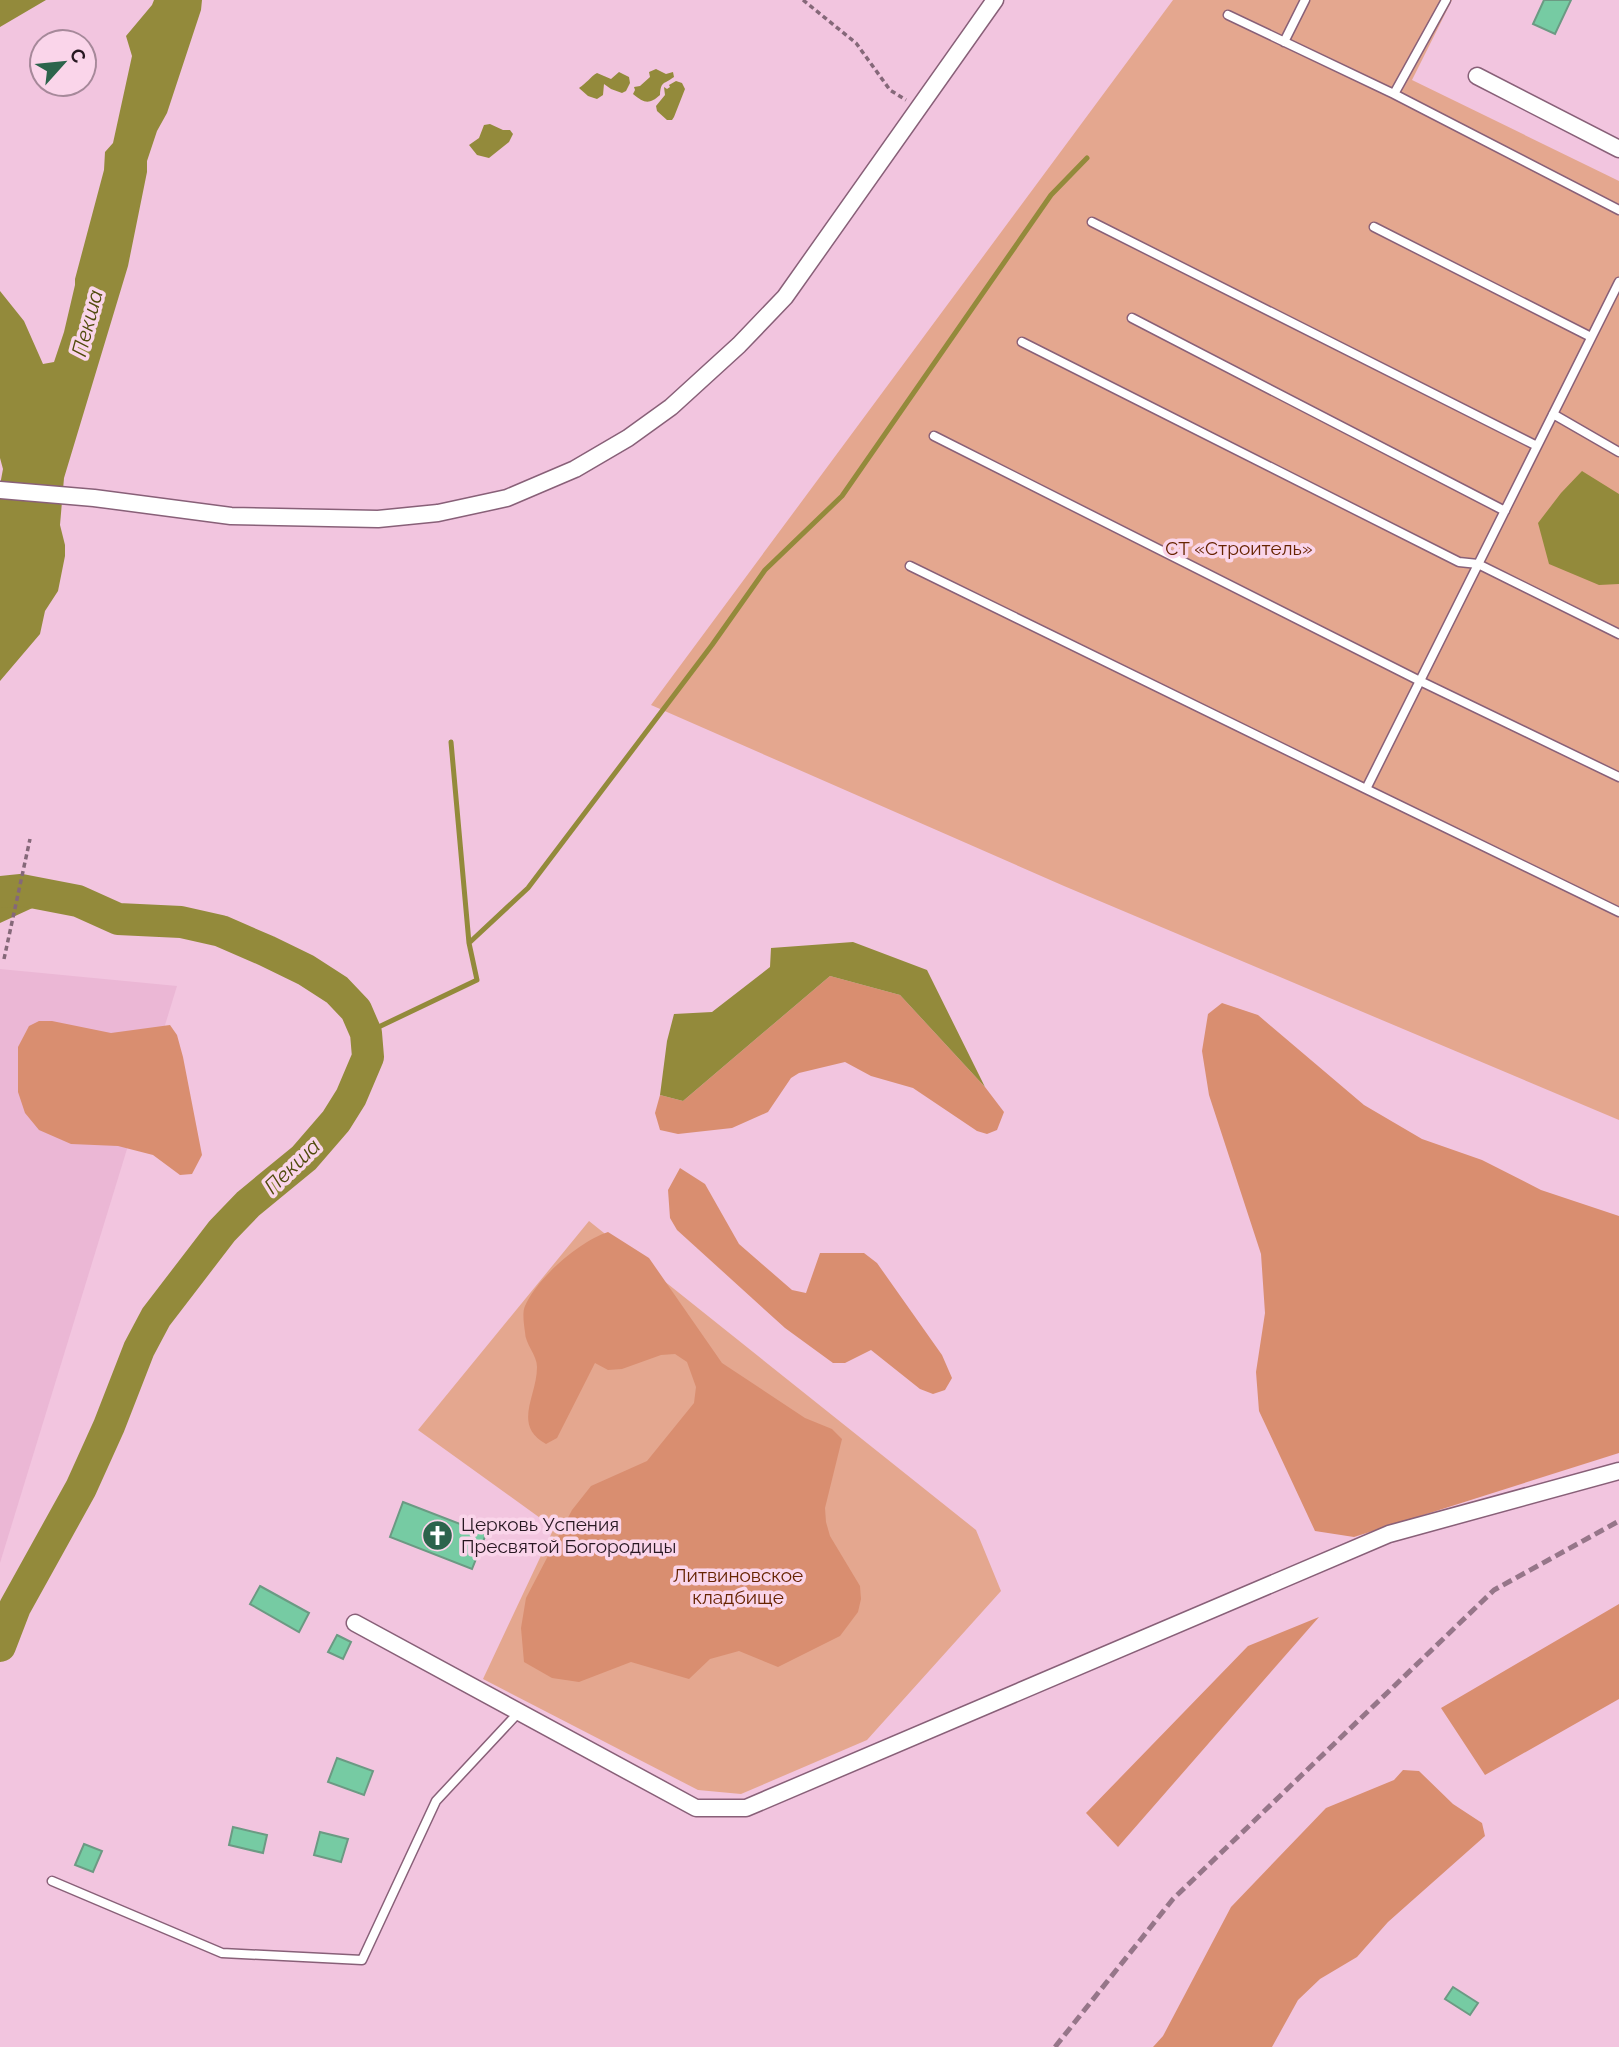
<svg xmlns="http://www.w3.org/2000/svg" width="1619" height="2047" viewBox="0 0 1619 2047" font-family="Raleway,sans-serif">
<rect width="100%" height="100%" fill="#f2c5df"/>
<!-- built -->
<path fill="#ebb7d5" d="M0,969L177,986L0,1563Z"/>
<!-- green -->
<path fill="#e4a78f" d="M1173,0H1452L1412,80L1619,181V1120L1064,886L651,705Z
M589,1221L976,1530L1001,1591L867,1740L741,1794L698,1790L483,1679L554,1528L418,1430Z"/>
<!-- forest -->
<path fill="#d98e70" d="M830,976L900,995L985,1087L1004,1112L997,1130L987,1134L977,1131L913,1088L871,1076L845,1062L799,1073L791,1078L768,1112L732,1128L678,1134L660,1130L655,1113L660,1095L683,1101Z
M1222,1003L1258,1015L1364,1105L1422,1139L1482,1160L1541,1190L1619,1216V1453L1354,1537L1315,1531L1259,1411L1256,1372L1265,1313L1261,1254L1209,1095L1202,1051L1208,1014Z
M39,1021H52L111,1033L170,1025L177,1035L183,1057L202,1155L192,1174L180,1175L153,1155L118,1146L71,1144L39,1130L25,1113L18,1092V1047L29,1026Z
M680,1168L705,1184L739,1244L792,1290L806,1293L820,1253H864L877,1263L942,1355L952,1378L945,1390L933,1394L920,1389L871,1350L845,1363H833L785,1328L677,1230L670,1218L668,1190Z
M608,1232L649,1258L722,1363L805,1418L832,1429L842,1439L825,1508L826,1522L830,1536L860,1586L861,1599L858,1612L840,1636L778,1667L739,1651L710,1659L689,1679L631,1662L579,1682L552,1678L524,1662L521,1628L526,1598L572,1510L591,1486L647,1461L694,1403L696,1387L687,1362L675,1354L661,1355L622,1369L608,1370L595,1363L557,1438L546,1444C512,1425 537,1397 537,1367C537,1355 525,1344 525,1332C524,1325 522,1312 525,1306C537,1278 580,1241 608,1232Z
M1619,1604V1699L1485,1775L1441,1708Z
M1319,1617L1118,1847L1086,1813L1248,1646Z
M1403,1770L1419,1771L1453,1804L1482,1823L1485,1836L1388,1922L1357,1957L1320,1979L1298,2000L1272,2047H1153L1163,2036L1231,1907L1326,1808L1394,1780Z"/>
<!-- water -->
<path fill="#938a3b" d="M0,0H46L0,27Z
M154,0H202L201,10L167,113L157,131L147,161V172L128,266L64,478L60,525L65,545V556L58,591L45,611L40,634L0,681V485L3,469L0,458V291L24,321L43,364L54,362L64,332L75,285V279L104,170L105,152L113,143L132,56L126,36L152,5Z
M656,69L666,74L673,72L674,77C663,85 661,81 660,95C649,105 644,103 633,94L635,90L634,87L640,86L650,77L649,72Z
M619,72L629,77L630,83L626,91L622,93L611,89L604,84L603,95L597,99L588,96L579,88C587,83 590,77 597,73L611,79Z
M676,81L682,83L685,89L674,117L672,120H667L657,111L656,106L665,95L664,87L667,89L670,87L669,85Z
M490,124L503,130H510L513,134L509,142L489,158L477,155L469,145L479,138L484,125Z
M1582,471L1619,494V584L1599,585L1549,564L1538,523L1561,493Z
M9,877L57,885L55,905H39L0,923V886Z
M853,942L927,970L985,1087L900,995L830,976L683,1101L660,1095L667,1041L674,1014L712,1012L770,967L771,948Z"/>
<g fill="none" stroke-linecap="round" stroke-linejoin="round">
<!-- stream -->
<path stroke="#938a3b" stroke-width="5" d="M451,742L469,943
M366,1033L477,980L469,943L528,888L712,645L765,570L842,496L1051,195L1087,158"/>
<!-- river -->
<path stroke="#938a3b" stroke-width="32" d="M0,892L21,890L78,901L118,919L181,922L221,931L267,951L306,970L337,990L356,1010L366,1033L368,1057L351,1097L336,1121L304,1158L248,1204L222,1231L156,1317L139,1349L109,1426L81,1488L15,1607L0,1646"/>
</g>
<!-- building -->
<path fill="#76cba3" stroke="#6b9a83" stroke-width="2" d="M1544,0H1571L1555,34L1533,24Z
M403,1502L486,1534L472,1569L390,1537Z
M260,1586L309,1613L299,1632L250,1604Z
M337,1635L351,1642L343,1659L328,1652Z
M337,1758L373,1771L364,1795L328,1782Z
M233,1827L267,1835L263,1853L229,1845Z
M320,1832L348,1839L341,1862L314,1855Z
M84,1844L102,1851L93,1872L75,1865Z
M1453,1987L1478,2003L1470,2015L1445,1999Z"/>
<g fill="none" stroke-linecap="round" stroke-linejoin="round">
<defs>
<path id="lane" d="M1446,0L1394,94L1619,210
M1228,15L1394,94
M1284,42L1305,0
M1092,222L1537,446
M1374,227L1591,337
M1619,282L1366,789L1619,912
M1132,318L1505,511
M1022,342L1459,562L1478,564L1619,634
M1553,414L1619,452
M934,436L1420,681L1619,777
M910,566L1366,789
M52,1881L222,1953L362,1960L436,1801L519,1712"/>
<path id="street" d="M1477,76L1619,149
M0,490L94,498L231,516L378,519L438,513L507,498L575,469L628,438L671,407L739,345L785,297L995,0
M355,1623L696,1808H746L1389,1534L1619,1471"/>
</defs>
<!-- lane casing -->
<use href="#lane" stroke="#886078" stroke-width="11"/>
<!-- street casing -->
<use href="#street" stroke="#886078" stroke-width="19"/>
<!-- path -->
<path stroke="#856879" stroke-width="3.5" stroke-dasharray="5 3.5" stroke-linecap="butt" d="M803,0L856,43L890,90L906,100
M4,959L30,839"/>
<!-- lane -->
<use href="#lane" stroke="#fff" stroke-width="8"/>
<!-- street -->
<use href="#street" stroke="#fff" stroke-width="16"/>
<!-- rail -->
<path stroke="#967689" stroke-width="5" stroke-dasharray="10 5" stroke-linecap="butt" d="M1055,2047L1173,1899L1494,1590L1619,1521"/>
</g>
<!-- icons -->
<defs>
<symbol id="church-disc" viewBox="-11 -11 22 22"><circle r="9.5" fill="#2c644c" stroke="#fad5ea"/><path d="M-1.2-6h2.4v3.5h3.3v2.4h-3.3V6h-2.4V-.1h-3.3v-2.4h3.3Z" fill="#fff"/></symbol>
</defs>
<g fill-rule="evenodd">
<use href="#church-disc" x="420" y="1518" width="35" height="35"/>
</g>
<g text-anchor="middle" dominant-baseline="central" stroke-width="7" stroke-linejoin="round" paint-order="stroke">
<!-- park labels -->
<g font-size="19" fill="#662300" stroke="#fad5ea">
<text x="1239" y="548">СТ «Строитель»</text>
<text x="738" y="1575">Литвиновское<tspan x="738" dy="22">кладбище</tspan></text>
</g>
<!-- poi labels -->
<g font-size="19" fill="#281822" stroke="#fad5ea" text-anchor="start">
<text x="461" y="1524">Церковь Успения<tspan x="461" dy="22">Пресвятой Богородицы</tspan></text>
</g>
<!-- water labels -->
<g font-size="21" font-style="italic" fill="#504a0b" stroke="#fad5ea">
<text transform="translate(87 323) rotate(-75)">Пекша</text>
<text transform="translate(292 1166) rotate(-44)">Пекша</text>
</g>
</g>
<!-- north arrow -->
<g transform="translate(63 63) rotate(63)"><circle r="33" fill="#fad5ea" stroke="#a6899a" stroke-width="2"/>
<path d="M0-5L12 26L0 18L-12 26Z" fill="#2c644c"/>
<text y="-10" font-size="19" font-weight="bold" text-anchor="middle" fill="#281822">С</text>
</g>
</svg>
